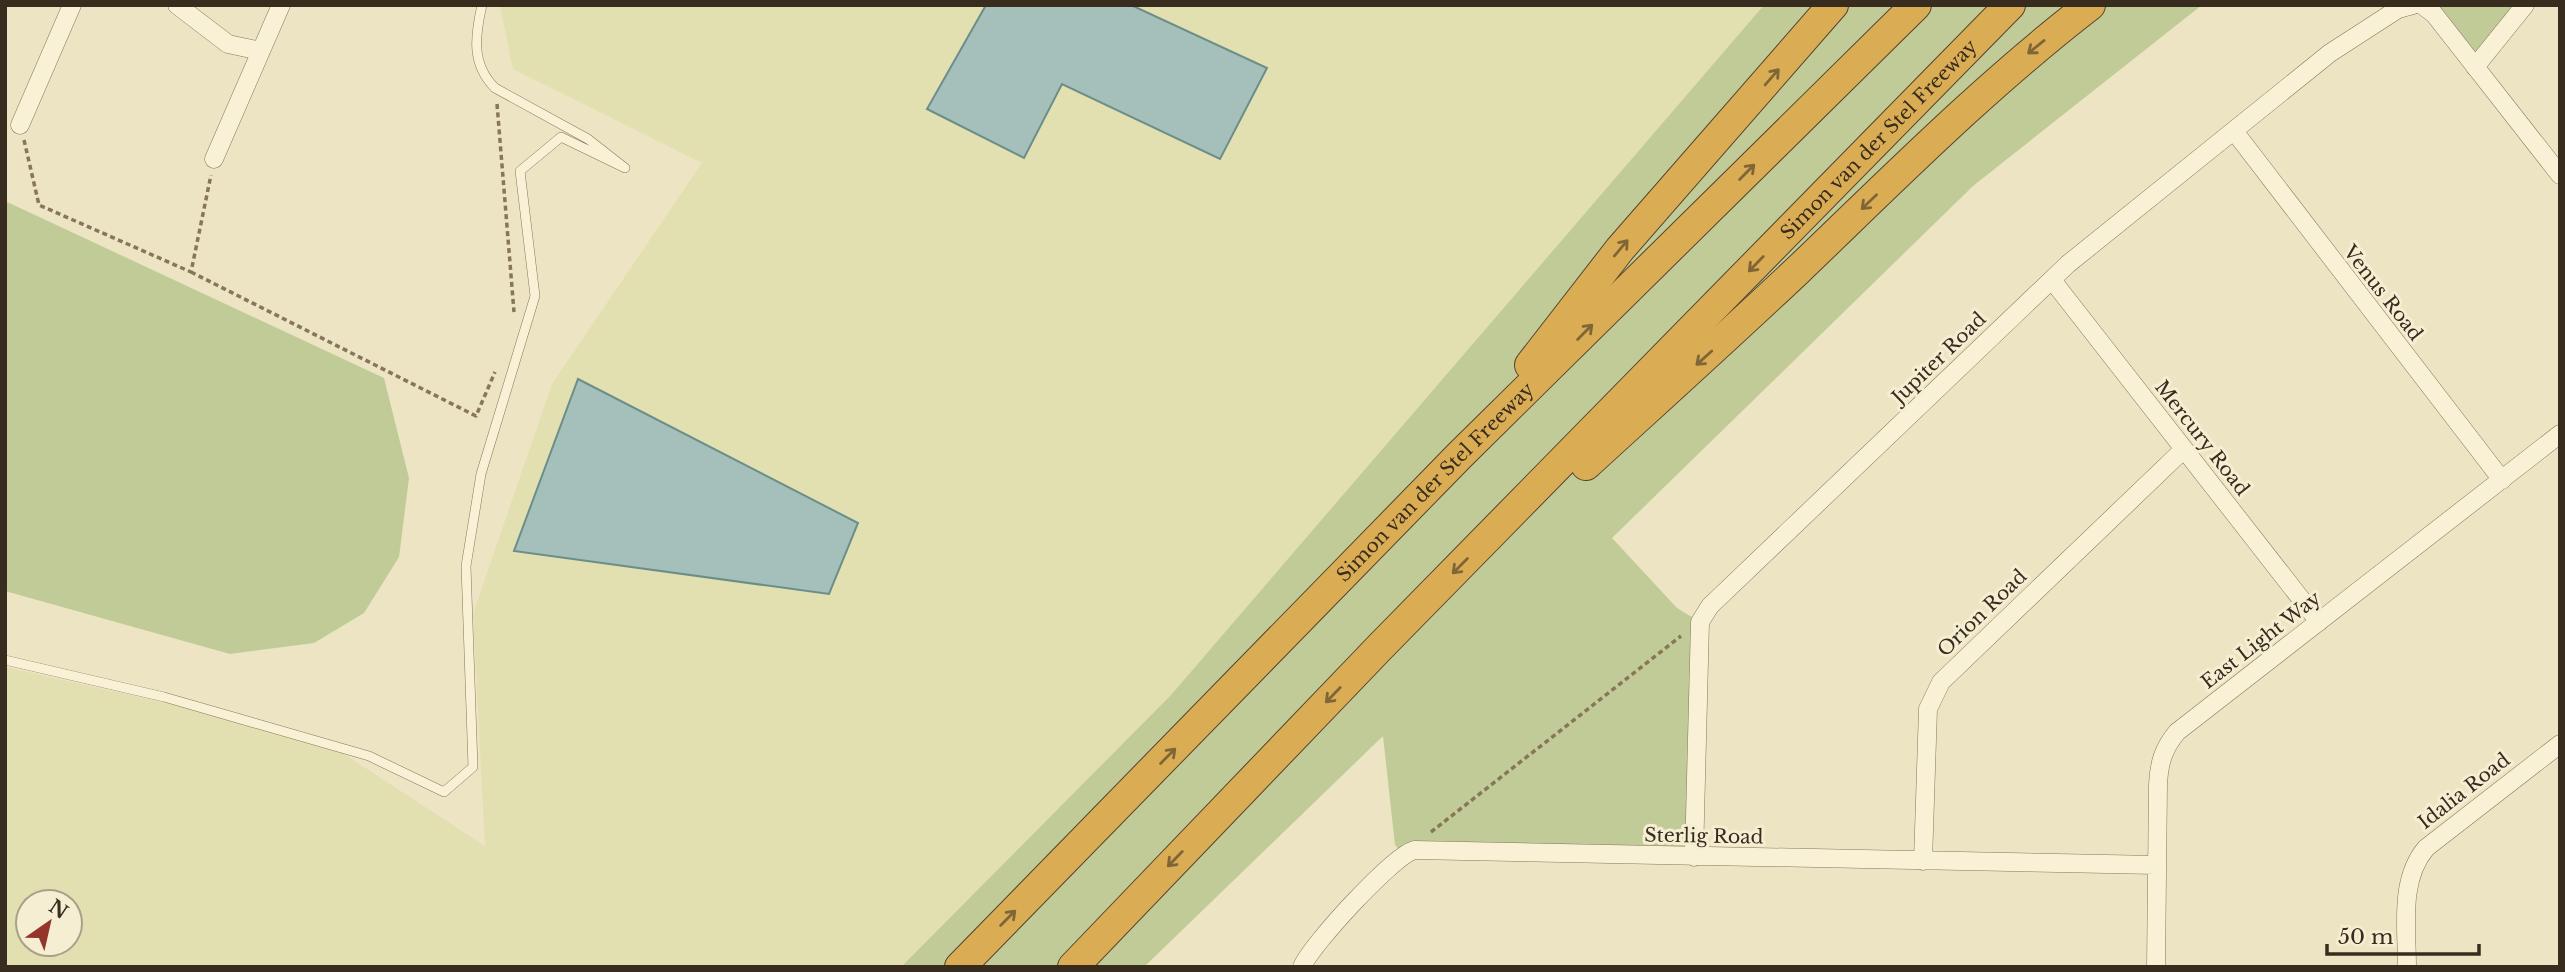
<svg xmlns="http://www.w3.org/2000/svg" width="2565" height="972" viewBox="0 0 2565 972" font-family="'Libre Baskerville',serif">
<rect width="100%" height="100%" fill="#ede4c3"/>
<!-- farmland -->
<path fill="#e2dfb0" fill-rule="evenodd" d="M500,5H1764L1171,695L901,967H5V667L318,737L485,846L473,614L552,384L702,163L513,69ZM28,902H70V944H28Z"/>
<!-- green -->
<path fill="#c0cb97" d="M1764,5H2202L1973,186L1612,538L1677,608L1700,622L1694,857L1403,854L1395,845L1383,736L1144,967H901L1171,695Z
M2422,5H2525L2475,67Z
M5,201L384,378L409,478L399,557L364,613L314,643L230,654L5,591Z"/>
<!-- water -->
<path fill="#a5c0bb" stroke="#6c8e89" stroke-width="2" d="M986,5H1131L1267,68L1220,159L1062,84L1024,158L927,109Z
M578,379L858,523L829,594L514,551Z"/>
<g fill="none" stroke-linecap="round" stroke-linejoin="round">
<defs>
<path id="lane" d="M5,660L164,697L369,756L444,792L473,767L466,566L481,474L535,296L520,171L561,137L625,168L588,139L495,88C471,64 475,36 482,5"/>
<path id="street" d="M177,5L228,44L261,51
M2422,5L2434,14L2560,175
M2475,67L2525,5
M20,125L72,5
M2234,131L2502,480
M214,159L281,5
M2052,280L2319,622
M1694,857L1700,622L1710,606L2068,264L2330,53L2398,9L2413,5
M1923,861L1928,709L1941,682L2184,449
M1302,967C1311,945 1392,857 1414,850L2156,865
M2156,967L2158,785C2159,763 2163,749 2177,732L2560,434
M2407,967C2407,927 2399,880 2426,848L2560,744"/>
<g id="highway">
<path d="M1530,365L1620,249L1833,5"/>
<path d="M1586,465C1657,400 1728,336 1798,270C1893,179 1985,86 2090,5"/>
<path id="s1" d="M960,967L1459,456L1916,5"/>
<path id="s2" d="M1073,967L1381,646L2010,5"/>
</g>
</defs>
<!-- lane casing -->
<use href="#lane" stroke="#87765a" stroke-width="10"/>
<!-- street casing -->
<use href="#street" stroke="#87765a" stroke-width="19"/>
<!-- highway casing -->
<use href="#highway" stroke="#54442e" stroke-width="32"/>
<!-- path -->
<path stroke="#87765a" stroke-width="3.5" stroke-dasharray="5 3.5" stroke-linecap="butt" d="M497,104L514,312
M24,140L39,205L191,272L211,175
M191,272L476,416L495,372
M1431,832L1681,636"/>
<!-- lane -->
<use href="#lane" stroke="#f8f1d6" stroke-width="9"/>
<!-- street -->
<use href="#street" stroke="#f8f1d6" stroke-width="18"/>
<!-- highway -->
<use href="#highway" stroke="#daad55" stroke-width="30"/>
</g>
<!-- one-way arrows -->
<defs><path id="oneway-shaft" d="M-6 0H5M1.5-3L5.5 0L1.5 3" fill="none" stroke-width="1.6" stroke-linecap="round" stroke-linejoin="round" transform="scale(1.75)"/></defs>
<g stroke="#806637">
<use href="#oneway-shaft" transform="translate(2036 47) rotate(141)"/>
<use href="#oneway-shaft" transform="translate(1772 77) rotate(-49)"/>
<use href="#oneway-shaft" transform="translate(1747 172) rotate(-45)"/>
<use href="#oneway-shaft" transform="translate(1869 202) rotate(136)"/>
<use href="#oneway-shaft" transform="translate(1621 248) rotate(-50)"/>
<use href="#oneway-shaft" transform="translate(1756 264) rotate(134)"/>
<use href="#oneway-shaft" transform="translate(1585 332) rotate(-45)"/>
<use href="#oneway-shaft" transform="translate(1704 358) rotate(138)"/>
<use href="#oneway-shaft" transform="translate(1460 566) rotate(135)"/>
<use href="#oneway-shaft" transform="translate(1333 695) rotate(134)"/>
<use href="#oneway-shaft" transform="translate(1168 756) rotate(-45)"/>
<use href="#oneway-shaft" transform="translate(1175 859) rotate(134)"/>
<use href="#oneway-shaft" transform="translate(1008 918) rotate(-45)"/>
</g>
<g text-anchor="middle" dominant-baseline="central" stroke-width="6" stroke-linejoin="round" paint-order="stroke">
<!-- street labels -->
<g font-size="19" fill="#372c1e" stroke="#f5eed2">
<text stroke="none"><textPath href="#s2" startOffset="1155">Simon van der Stel Freeway</textPath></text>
<text transform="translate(2383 293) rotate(52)">Venus Road</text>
<text transform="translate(1939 358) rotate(-44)">Jupiter Road</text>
<text transform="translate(2202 438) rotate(52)">Mercury Road</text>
<text stroke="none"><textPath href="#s1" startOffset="679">Simon van der Stel Freeway</textPath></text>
<text transform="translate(1982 613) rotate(-44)">Orion Road</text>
<text transform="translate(2261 640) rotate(-38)">East Light Way</text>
<text transform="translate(2464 791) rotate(-38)">Idalia Road</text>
<text transform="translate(1704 836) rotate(1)">Sterlig Road</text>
</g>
</g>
<!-- border -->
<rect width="2565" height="972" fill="none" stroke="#372c1e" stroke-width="14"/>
<!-- north arrow -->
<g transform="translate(49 923) rotate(34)"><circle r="33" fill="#f5eed2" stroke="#a9a08a" stroke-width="2"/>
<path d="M0-5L12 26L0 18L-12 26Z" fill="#94352c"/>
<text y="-10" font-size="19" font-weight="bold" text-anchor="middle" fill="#372c1e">N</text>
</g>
<!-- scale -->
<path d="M2327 944v10h152v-10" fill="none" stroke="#372c1e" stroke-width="3.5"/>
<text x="2338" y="944" font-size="21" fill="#372c1e" stroke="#f5eed2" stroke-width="5" paint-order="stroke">50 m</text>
</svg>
